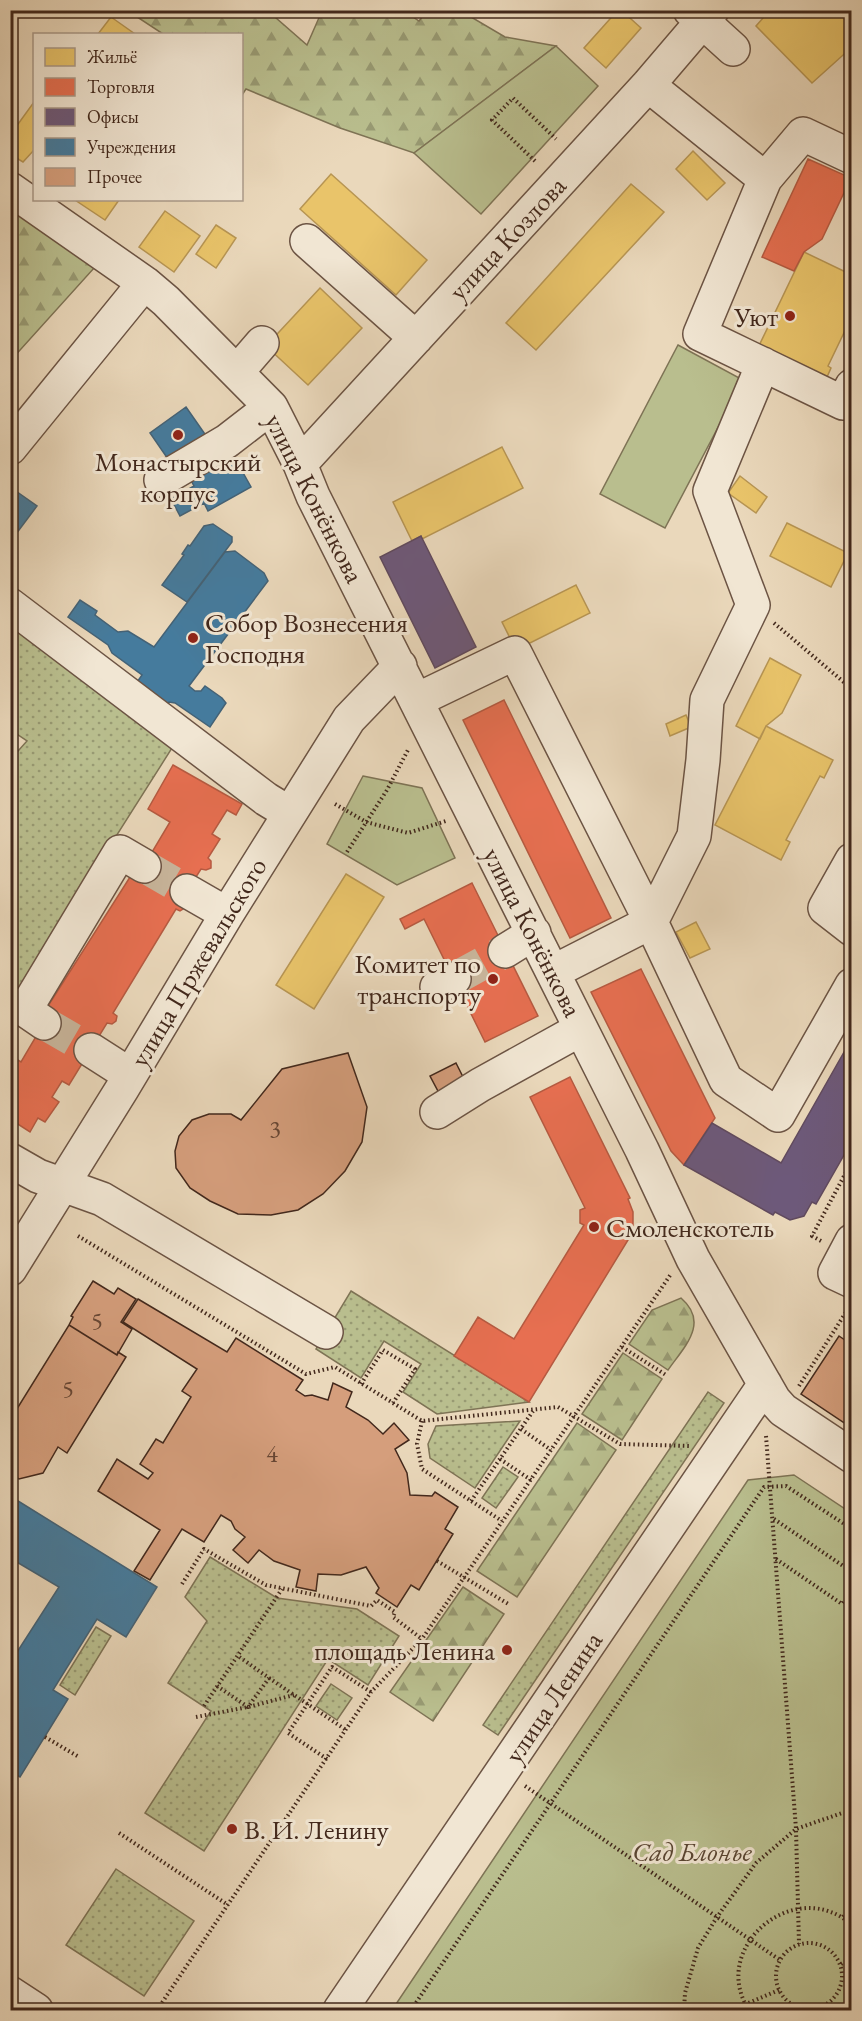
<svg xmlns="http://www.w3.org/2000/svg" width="862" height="2021" viewBox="0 0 862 2021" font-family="'EB Garamond',serif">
<defs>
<pattern id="grass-dots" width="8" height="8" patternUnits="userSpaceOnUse" patternTransform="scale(1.5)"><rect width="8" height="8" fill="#b9be8e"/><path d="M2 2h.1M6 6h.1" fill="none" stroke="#989a73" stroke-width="1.8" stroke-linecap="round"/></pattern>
<pattern id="forest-firs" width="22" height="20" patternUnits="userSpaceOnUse" patternTransform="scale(1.5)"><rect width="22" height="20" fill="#b9be8e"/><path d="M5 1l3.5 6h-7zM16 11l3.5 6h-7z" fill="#989a73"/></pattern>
</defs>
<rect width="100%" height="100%" fill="#ead8bb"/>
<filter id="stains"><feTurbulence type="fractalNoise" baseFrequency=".00333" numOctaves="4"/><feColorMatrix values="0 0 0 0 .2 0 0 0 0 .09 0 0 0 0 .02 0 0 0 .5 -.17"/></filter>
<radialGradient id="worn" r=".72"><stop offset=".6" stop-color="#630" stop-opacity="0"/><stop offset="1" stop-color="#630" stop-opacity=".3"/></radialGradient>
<!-- grass -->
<path fill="url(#grass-dots)" stroke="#7e7355" stroke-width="1.5" d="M11,626L172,748L11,1002L10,760L27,741L11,730Z
M351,1291L529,1402L437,1414L403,1392L421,1364L384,1341L361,1378L316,1349Z
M708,1392L724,1403L498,1735L483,1725Z
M520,1421L475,1488L430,1458L428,1444L436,1426Z
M503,1467L518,1477L496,1508L482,1498Z
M210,1557L277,1598L357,1609L399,1636L368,1685L328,1659L204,1851L145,1813L211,1711L168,1683L207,1621L185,1597Z
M96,1627L111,1636L75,1695L60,1685Z
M331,1684L352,1698L337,1720L316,1706Z
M116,1869L194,1921L144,1996L66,1945Z"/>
<!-- forest -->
<path fill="url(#forest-firs)" stroke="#7e7355" stroke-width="1.5" d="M128,11H268L307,45L322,11H404L419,21L427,11H461L505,37L556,46L414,153L340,128L246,89L242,95V34H163Z
M11,209L95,267L12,359L11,358Z
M681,1298C710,1323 684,1347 668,1370L629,1344L652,1310Z
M623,1353L662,1379L622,1440L582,1414Z
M577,1423L616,1450L517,1597L477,1571Z
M463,1587L504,1614L433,1721L390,1692Z"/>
<!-- park -->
<path fill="#b9be8e" stroke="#7e7355" stroke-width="1.5" d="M556,46L598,86L481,214L414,153Z
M678,345L743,380L665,528L600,494Z
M363,776L422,788L455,858L397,885L327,844Z
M794,1475L851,1513V2010H392L748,1480Z"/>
<!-- homes -->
<path fill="#e9c46a" stroke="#b79553" stroke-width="1.5" d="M618,10H621L641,28L606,68L584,48Z
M770,10H852V47L812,83L756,26Z
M111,17L135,34H98Z
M34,102V150L23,162L10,154V130L13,131Z
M693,151L725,183L707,200L676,169Z
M331,174L427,260L396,295L300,209Z
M631,184L664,212L536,350L506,323Z
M75,200H119L105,220Z
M165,211L200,236L174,272L139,247Z
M216,225L236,238L216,268L196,254Z
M804,252L852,275V316L828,366L831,368L823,386L755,354Z
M320,288L362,328L308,385L266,346Z
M502,447L523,488L422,539L421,536L412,541L393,502Z
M740,476L767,497L756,513L728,493Z
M787,523L848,553L831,587L770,556Z
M576,585L590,613L516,650L502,622Z
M770,658L801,675L782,713L766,726L760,739L736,726Z
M686,715L691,727L670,736L666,724Z
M766,726L833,760L824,778L820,776L786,840L790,842L781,860L715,825Z
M346,874L384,897L314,1009L276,985Z
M696,922L710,949L690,958L676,932Z"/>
<!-- shops -->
<path fill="#e76f51" stroke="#b65a41" stroke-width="1.5" d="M808,159L851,178L822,239L804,252L794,271L762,257Z
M504,700L611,918L570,938L463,720Z
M173,765L242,804L236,815L227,810L212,834L220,839L208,858L211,861V868L206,870L201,869L187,891L186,907L180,911L176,909L113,1013L117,1016L116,1021L112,1024L107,1023L69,1085L62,1081L52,1097L59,1102L45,1122L38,1118L30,1132L10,1119V1055L21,1062L44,1023L48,1006L137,866L142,869L170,822L148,809Z
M472,883L538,1016L485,1042L424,919L405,929L400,919Z
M641,969L715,1118L684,1165L671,1151L591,992Z
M570,1077L630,1198L628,1199L633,1212V1225L626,1239L628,1240L529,1402L454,1356L478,1317L514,1339L584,1225L580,1223V1210L585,1208L530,1097Z"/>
<!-- offices -->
<path fill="#6d597a" stroke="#604a5e" stroke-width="1.5" d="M421,536L476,647L435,668L380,557Z
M852,1038V1141L816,1204L812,1202L804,1216L790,1220L775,1212L773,1215L684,1165L712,1123L781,1163Z"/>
<!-- public -->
<path fill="#457b9d" stroke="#446276" stroke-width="1.5" d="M186,407L207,437L170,462L150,433Z
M232,453L251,487L208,511L204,503L180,516L171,499L194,486L189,477Z
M13,489L37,506L10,542V492Z
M213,524L232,537V542L187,602L162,585L184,555L182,554L188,545L190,546L204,526Z
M235,551L264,573L268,581L189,686L195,691H201L205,686L222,698L226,703L210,727L175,703L169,702L166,708L135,685L142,675L112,653L108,645L68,617L80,600L97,611L95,615L118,632L128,631L154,647L225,552Z
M10,1496L157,1587L126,1637L97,1619L53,1690L68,1699L20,1777L10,1771V1663L59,1587L10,1558Z"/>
<!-- building -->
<path fill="#d59e7c" stroke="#42281c" stroke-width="1.5" d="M348,1053L367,1107L362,1142L345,1171L323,1194L298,1210L271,1215L238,1214L210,1201L190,1188L176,1168L175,1151L179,1136L192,1120L209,1114H231L241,1120L282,1069Z
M456,1063L465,1081L439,1093L430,1076Z
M93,1281L114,1294L118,1288L136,1299L121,1322L132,1329L117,1355L69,1325L73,1317L71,1316Z
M138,1299L227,1352L236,1338L303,1380L296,1390L305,1396L312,1395L328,1400L333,1383L352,1392L346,1407L368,1420L383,1434L394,1423L409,1440L395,1449L407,1473L410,1495L432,1496L435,1492L458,1507L445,1529L453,1534L419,1590L411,1585L397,1607L376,1593L379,1588L366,1567L341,1575L318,1574L316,1591L296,1587L300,1570L274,1561L259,1550L248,1563L233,1550L245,1537L235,1529L231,1521L221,1515L204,1542L182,1529L150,1580L134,1571L160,1530L98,1491L117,1459L148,1479L153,1473L140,1464L156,1439L163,1443L191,1397L182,1391L197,1369L123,1322Z
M69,1325L117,1355L118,1352L126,1357L67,1453L58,1447L43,1473L19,1479L14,1475L10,1481V1420Z
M839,1336L852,1345V1428L801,1394Z"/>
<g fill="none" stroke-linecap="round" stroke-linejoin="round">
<!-- minor-tunnel -->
<path stroke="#c8b59b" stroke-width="33" stroke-dasharray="33 16" stroke-linecap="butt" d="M144,866L187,891
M454,979L505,951
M44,1023L91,1050"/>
<defs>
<path id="minor" d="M690,10L733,49
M648,85L765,179L700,334L843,403L852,386
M765,179L803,134L852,157
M10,189L146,284L166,301L271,407L300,464L313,496L642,1150L693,1259L774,1400L783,1410L852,1456
M307,241L416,338
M763,364L710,491L753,605L707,700L703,760L694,836L651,922L726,1080L778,1115L852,985
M237,372L262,343
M10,448L137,292L146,284
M300,464L648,85L712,10
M161,480L227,441L271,407
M10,605L266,799L289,813
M417,700L515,653L651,922L553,972
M852,860L825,908L852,929
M187,891L227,914
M505,951L534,933
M437,987L454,979
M44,1023L25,1010L120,852L144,866
M91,1050L130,1075
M437,1112L480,1085L581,1029
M10,1160L38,1176L102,1199L326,1332
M852,1241L835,1273L852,1281
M10,1269L122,1089L227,914L349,719L400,666
M10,1993L36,2010
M340,2010L765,1384"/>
</defs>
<!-- minor casing -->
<use href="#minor" stroke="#6c5444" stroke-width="36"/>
<!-- path -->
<path stroke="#42281c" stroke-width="4" stroke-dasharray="1.5 3" stroke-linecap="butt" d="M535,161L492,120L513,98L556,139
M774,623L852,689
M335,804L366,822L408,833L446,821
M347,852L387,790L409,748
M78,1236L306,1374L335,1367L422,1421L558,1407L620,1444L691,1446
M821,1241L812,1236L852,1161
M622,1347L666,1375
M361,1384L383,1350L415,1369L393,1403
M799,1386L848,1309
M422,1421L417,1444L422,1469L502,1521
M521,1429L551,1450
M766,1436L796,1829L799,1944
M500,1459L531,1480
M471,1501L533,1411
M774,1519L852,1572
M776,1559L842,1604L852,1591
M437,1561L510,1605
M182,1584L204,1549L266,1585L371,1606L377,1600L395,1612L393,1617L422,1639
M269,1678L346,1730
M217,1686L248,1707L269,1678L238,1656
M204,1706L282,1589
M196,1717L248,1707L294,1695
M45,1737L79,1757
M327,1759L288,1733L332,1667L371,1692
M525,1786L780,1960
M119,1833L228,1905
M843,1917L852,1905
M776 1976a33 33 0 1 1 66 0a33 33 0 1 1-66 0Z
M841,1964L852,1957
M157,2010L371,1692L422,1639L671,1274
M411,2010L764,1487L786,1486L852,1529
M684,2010L685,1993L698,1948L717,1917L756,1863L796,1829L842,1813H852
M732,2010L779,1990
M749,2010C708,1948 795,1874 852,1925"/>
<!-- minor -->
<use href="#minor" stroke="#f1e6d3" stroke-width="33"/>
</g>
<!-- markers -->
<g fill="#8f2418" stroke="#f1e6d3" stroke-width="2">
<circle cx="790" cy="316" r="6"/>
<circle cx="178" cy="435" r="6"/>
<circle cx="193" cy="638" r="6"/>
<circle cx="493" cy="979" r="6"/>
<circle cx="594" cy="1227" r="6"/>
<circle cx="507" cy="1650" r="6"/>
<circle cx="232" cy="1829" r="6"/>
</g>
<g text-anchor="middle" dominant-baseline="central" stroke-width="6" stroke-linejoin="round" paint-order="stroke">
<!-- number labels -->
<g font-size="24" fill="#674634">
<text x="275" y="1128">3</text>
<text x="97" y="1320">5</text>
<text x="68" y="1388">5</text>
<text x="272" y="1453">4</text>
</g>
<!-- street labels -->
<g font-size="27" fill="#42281c" stroke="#f1e6d3">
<text transform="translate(507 238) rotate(-47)">улица Козлова</text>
<text transform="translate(315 498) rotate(63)">улица Конёнкова</text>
<text transform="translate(533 932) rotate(63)">улица Конёнкова</text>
<text transform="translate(198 962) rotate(-59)">улица Пржевальского</text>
<text transform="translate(553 1697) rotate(-56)">улица Ленина</text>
</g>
<!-- poi labels -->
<g font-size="27" fill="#42281c" stroke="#f1e6d3" text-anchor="end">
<text x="778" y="316">Уют</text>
<text x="178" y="461" text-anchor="middle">Монастырский<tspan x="178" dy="31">корпус</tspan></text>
<text x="205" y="622" text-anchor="start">Собор Вознесения<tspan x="205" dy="31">Господня</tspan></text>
<text x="481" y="963">Комитет по<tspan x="481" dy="31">транспорту</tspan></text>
<text x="606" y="1227" text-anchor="start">Смоленскотель</text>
<text x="495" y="1650">площадь Ленина</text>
<text x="244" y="1829" text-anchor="start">В. И. Ленину</text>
</g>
<!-- park labels -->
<g font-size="27" font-style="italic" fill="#5a4633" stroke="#f1e6d3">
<text x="692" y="1851">Сад Блонье</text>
</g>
</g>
<!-- margin -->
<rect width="862" height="2021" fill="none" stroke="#ead8bb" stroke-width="36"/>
<rect x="12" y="12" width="838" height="1997" fill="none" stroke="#42281c" stroke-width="3"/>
<rect x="18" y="18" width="826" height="1985" fill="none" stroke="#42281c" stroke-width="1.5"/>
<!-- legend -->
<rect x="33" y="33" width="210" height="168" fill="#f1e6d3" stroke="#ab9a8a" stroke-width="1.5"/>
<rect x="45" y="48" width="30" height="18" fill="#e9c46a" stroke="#ab9a8a" stroke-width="1.5"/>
<text x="87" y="63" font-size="18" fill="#42281c">Жильё</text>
<rect x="45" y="78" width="30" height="18" fill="#e76f51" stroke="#ab9a8a" stroke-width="1.5"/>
<text x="87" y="93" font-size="18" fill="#42281c">Торговля</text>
<rect x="45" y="108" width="30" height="18" fill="#6d597a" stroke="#ab9a8a" stroke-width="1.5"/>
<text x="87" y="123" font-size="18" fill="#42281c">Офисы</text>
<rect x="45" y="138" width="30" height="18" fill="#457b9d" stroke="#ab9a8a" stroke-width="1.5"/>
<text x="87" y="153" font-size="18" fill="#42281c">Учреждения</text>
<rect x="45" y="168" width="30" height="18" fill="#d59e7c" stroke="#ab9a8a" stroke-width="1.5"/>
<text x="87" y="183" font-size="18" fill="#42281c">Прочее</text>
<rect width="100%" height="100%" filter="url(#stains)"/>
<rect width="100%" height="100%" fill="url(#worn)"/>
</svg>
